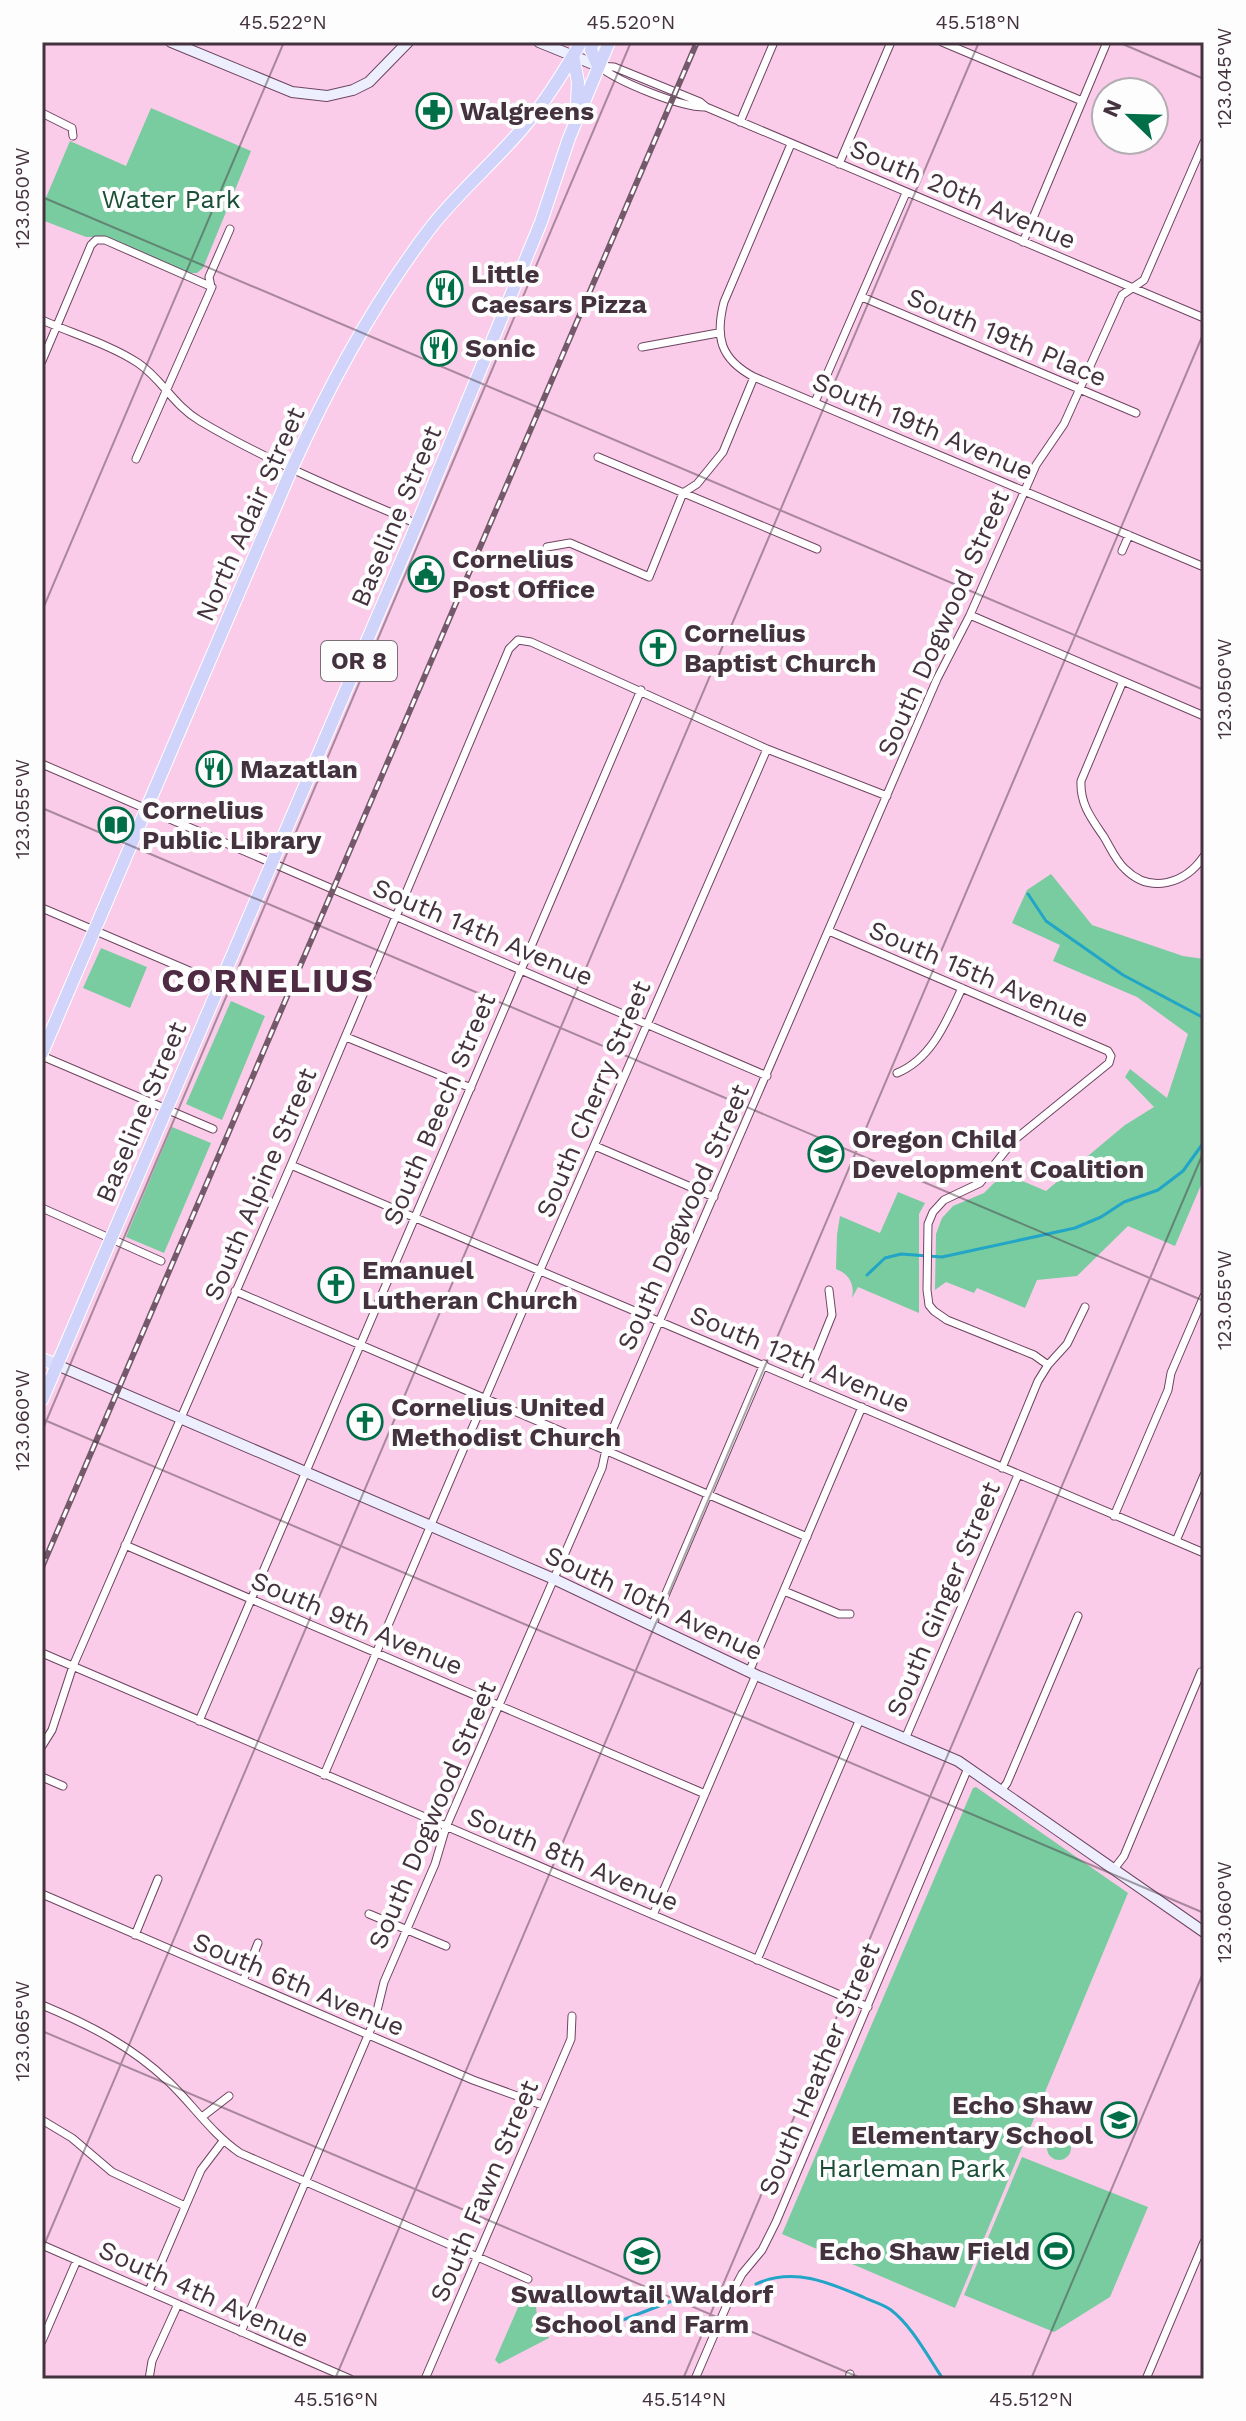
<svg xmlns="http://www.w3.org/2000/svg" width="1246" height="2421" viewBox="0 0 1246 2421" font-family="'Work Sans',sans-serif">
<rect width="100%" height="100%" fill="#fbccea"/>
<!-- green -->
<path fill="#79cba0" d="M151,108L251,151L203,268L197,273H190L105,237H86L42,220V207L70,141L126,166Z
M1051,874L1092,925L1183,956L1204,959V1178L1175,1246L1128,1226L1077,1276L1037,1280L1025,1308L977,1288L974,1293L946,1282L935,1290L936,1234L942,1218L953,1206L984,1193L1004,1173L1046,1191L1125,1125L1154,1107L1125,1077L1130,1069L1167,1098L1188,1034L1137,997L1053,961L1060,945L1012,923L1027,890Z
M101,948L147,967L130,1008L83,988Z
M231,1001L265,1016L222,1120L186,1104Z
M172,1127L211,1143L164,1253L126,1237Z
M898,1192L925,1203L919,1214V1313L858,1287L852,1298C855,1284 849,1274 836,1269L837,1235L840,1216L880,1233Z
M976,1787L1128,1893L955,2308L782,2234L973,1788Z
M1047 2148a12 12 0 1 1 24 0a12 12 0 1 1-24 0Z
M1022,2157L1148,2207L1110,2297L1054,2332L964,2295Z
M523,2296L536,2305L537,2320L549,2338L499,2364L495,2360Z"/>
<g fill="none" stroke-linecap="round" stroke-linejoin="round">
<!-- stream -->
<path stroke="#22a5c6" stroke-width="3" d="M1028,894L1046,921L1123,975L1204,1018
M867,1275L885,1258L901,1254L942,1257L1075,1228L1101,1217L1124,1202L1158,1190L1183,1171L1204,1142
M756,2284C793,2267 828,2282 863,2297C871,2301 883,2304 891,2310C912,2326 928,2357 943,2379
M615,2323L690,2294"/>
<defs>
<path id="minor" d="M942,42L1082,101
M598,66L614,67L700,102L706,107L1204,318
M600,67C619,82 682,108 706,107
M42,113L72,128L73,136
M740,122L774,42
M791,144L724,302C715,337 720,359 754,377L1204,567
M839,164L891,42
M1023,242L1107,42
M211,287L209,277L230,229
M862,297L1136,413
M42,320C73,334 109,344 138,363C162,379 173,405 200,421C269,462 344,492 417,524
M642,347L718,333
M42,361L91,245L96,240H105L212,287
M815,402L906,193
M598,457L817,549
M136,459L212,287
M547,547L570,543L649,577L683,493L697,484L723,452L754,377
M1122,551L1129,535
M970,615L1204,716
M1123,681L1081,781C1080,804 1091,818 1104,837C1110,847 1116,861 1125,869C1151,895 1186,883 1204,856
M42,764L767,1076
M42,908L220,984
M829,931L1108,1051L1111,1056L1109,1063L1013,1141L980,1183L944,1200L933,1212L928,1224L927,1290L929,1305L934,1311L947,1320L1034,1355L1048,1365
M346,1037L471,1088
M42,1056L213,1129
M897,1073C932,1059 947,1020 962,988
M595,1146L714,1197
M291,1165L1204,1553
M42,1208L161,1261
M235,1291L807,1537
M805,1382L832,1315L829,1290
M1002,1468L1038,1381L1048,1365L1067,1344L1085,1307
M1114,1516L1168,1390L1171,1373L1204,1296
M1176,1541L1204,1475
M125,1545L705,1794
M784,1591L839,1614H850
M652,1626L764,1364
M42,1653L868,2007
M749,1672L862,1407
M199,1721L641,690
M905,1739L1018,1475
M42,1746L52,1730L73,1666L291,1165L509,649L518,640L531,642L767,749L887,796
M324,1775L540,1270L767,749
M42,1777L63,1786
M1001,1791L1007,1783L1078,1616
M1114,1869L1124,1856L1201,1672
M42,1894L473,2080L542,2105
M369,1914L446,1946
M653,1915L756,1675
M135,1935L158,1879
M757,1960L860,1719
M243,1981L258,1943
M42,2005C90,2025 131,2046 169,2082C194,2106 212,2134 240,2153L528,2279
M202,2117L229,2096
M42,2120L72,2138L112,2172L185,2206
M42,2245L350,2379
M149,2291L201,2170L223,2141
M241,2332L375,2019L384,1982L435,1864L446,1827L602,1468L608,1440L937,679L970,615L1036,465L1064,424L1122,295L1144,280L1204,142
M42,2341L77,2260
M149,2379L152,2361L178,2304
M425,2379L571,2039L572,2016
M695,2379L732,2293L742,2274L762,2250L776,2222L968,1768
M849,2379L850,2374
M1146,2379L1204,2242"/>
<path id="secondary" d="M171,42L292,92L327,96L353,90L369,82L408,42
M539,42L598,66
M57,1365L554,1579L756,1675L958,1761L1204,1932"/>
<path id="primary" d="M42,1359L57,1365"/>
<path id="trunk" d="M593,42L591,50L598,66
M573,56L578,82L577,102L579,112
M42,1053L292,468C330,383 375,300 432,226C461,189 498,159 527,123C548,98 565,70 581,42
M42,1400L417,524L541,222L569,138L609,42"/>
</defs>
<!-- minor casing -->
<use href="#minor" stroke="#6d4560" stroke-width="9"/>
<!-- secondary casing -->
<use href="#secondary" stroke="#6d4560" stroke-width="12"/>
<!-- primary casing -->
<use href="#primary" stroke="#fff" stroke-width="14"/>
<!-- trunk casing -->
<use href="#trunk" stroke="#fff" stroke-width="14"/>
<!-- minor -->
<use href="#minor" stroke="#fff" stroke-width="7"/>
<!-- secondary -->
<use href="#secondary" stroke="#edeffe" stroke-width="10"/>
<!-- primary -->
<use href="#primary" stroke="#dcdffc" stroke-width="12"/>
<!-- trunk -->
<use href="#trunk" stroke="#d0d4fb" stroke-width="12"/>
<defs>
<path id="rail" d="M42,1567L697,42"/>
</defs>
<!-- rail casing -->
<use href="#rail" stroke="#73596a" stroke-width="6"/>
<!-- rail -->
<use href="#rail" stroke="#fdfdfd" stroke-width="3" stroke-dasharray="9" stroke-linecap="butt"/>
</g>
<!-- ticks -->
<path fill="none" stroke="#44323e" stroke-width="2" stroke-opacity="0.45" d="M1118,42L1204,79M42,197L1204,690M42,611L284,42M42,808L1204,1301M42,1419L1204,1913M42,1431L631,42M42,2031L863,2379M42,2250L979,42M335,2379L1204,332M683,2379L1204,1151M1031,2379L1204,1971"/>
<!-- icons -->
<defs>
<symbol id="pharmacy-ring" viewBox="-11 -11 22 22"><circle r="9.5" fill="#fdfdfd" stroke="#006e46" stroke-width="1.5"/><path d="M-2-6h4v4h4v4h-4v4h-4v-4h-4v-4h4Z" fill="#006e46"/></symbol>
<symbol id="restaurant-ring" viewBox="-11 -11 22 22"><circle r="9.5" fill="#fdfdfd" stroke="#006e46" stroke-width="1.5"/><path d="M-5-6h1v4h1v-4h1v4h1v-4h1v5L-1.5 .5V6h-2V.5L-5-1ZM5-6V6H3V1.5H1.5Q1.5-4 5-6Z" fill="#006e46"/></symbol>
<symbol id="civic-ring" viewBox="-11 -11 22 22"><circle r="9.5" fill="#fdfdfd" stroke="#006e46" stroke-width="1.5"/><path d="M-.6-6.5H3V-4.5H.6V-3L4-1V1h2V6H-6V1h2V-1L-.6-3ZM-1.2 2.5V6h2.4V2.5Z" fill="#006e46"/></symbol>
<symbol id="church-ring" viewBox="-11 -11 22 22"><circle r="9.5" fill="#fdfdfd" stroke="#006e46" stroke-width="1.5"/><path d="M-1.2-6h2.4v3.5h3.3v2.4h-3.3V6h-2.4V-.1h-3.3v-2.4h3.3Z" fill="#006e46"/></symbol>
<symbol id="library-ring" viewBox="-11 -11 22 22"><circle r="9.5" fill="#fdfdfd" stroke="#006e46" stroke-width="1.5"/><path d="M-6-4Q-3-5.5-.7-3.5V5Q-3 3-6 4ZM6-4Q3-5.5 .7-3.5V5Q3 3 6 4Z" fill="#006e46"/></symbol>
<symbol id="school-ring" viewBox="-11 -11 22 22"><circle r="9.5" fill="#fdfdfd" stroke="#006e46" stroke-width="1.5"/><path d="M0-5L7-2L0 1L-7-2ZM-4 1L0 2.5L4 1V4Q0 6-4 4Z" fill="#006e46"/></symbol>
<symbol id="stadium-ring" viewBox="-11 -11 22 22"><circle r="9.5" fill="#fdfdfd" stroke="#006e46" stroke-width="1.5"/><path d="M0-5a6.5 5 0 1 0 0 10a6.5 5 0 1 0 0-10ZM-3.5-1.8h7v3.6h-7Z" fill="#006e46"/></symbol>
</defs>
<g fill-rule="evenodd">
<use href="#pharmacy-ring" x="414" y="91" width="40" height="40"/>
<use href="#restaurant-ring" x="425" y="269" width="40" height="40"/>
<use href="#restaurant-ring" x="419" y="328" width="40" height="40"/>
<use href="#civic-ring" x="406" y="554" width="40" height="40"/>
<use href="#church-ring" x="638" y="628" width="40" height="40"/>
<use href="#restaurant-ring" x="194" y="749" width="40" height="40"/>
<use href="#library-ring" x="96" y="805" width="40" height="40"/>
<use href="#school-ring" x="806" y="1134" width="40" height="40"/>
<use href="#church-ring" x="316" y="1265" width="40" height="40"/>
<use href="#church-ring" x="345" y="1402" width="40" height="40"/>
<use href="#school-ring" x="1099" y="2100" width="40" height="40"/>
<use href="#stadium-ring" x="1036" y="2231" width="40" height="40"/>
<use href="#school-ring" x="622" y="2236" width="40" height="40"/>
</g>
<g text-anchor="middle" dominant-baseline="central" stroke-width="8" stroke-linejoin="round" paint-order="stroke">
<!-- shield labels -->
<rect fill="#fdfdfd" stroke="#7c6f77" stroke-width="2" x="321" y="641" width="76" height="40" rx="6"/>
<g font-size="24" font-weight="bold" fill="#44323e">
<text x="359" y="661">OR 8</text>
</g>
<!-- poi labels -->
<g font-size="26" font-weight="bold" fill="#44323e" stroke="#fdfdfd" text-anchor="start">
<text x="460" y="111">Walgreens</text>
<text x="471" y="274">Little<tspan x="471" dy="30">Caesars Pizza</tspan></text>
<text x="465" y="348">Sonic</text>
<text x="452" y="559">Cornelius<tspan x="452" dy="30">Post Office</tspan></text>
<text x="684" y="633">Cornelius<tspan x="684" dy="30">Baptist Church</tspan></text>
<text x="240" y="769">Mazatlan</text>
<text x="142" y="810">Cornelius<tspan x="142" dy="30">Public Library</tspan></text>
<text x="852" y="1139">Oregon Child<tspan x="852" dy="30">Development Coalition</tspan></text>
<text x="362" y="1270">Emanuel<tspan x="362" dy="30">Lutheran Church</tspan></text>
<text x="391" y="1407">Cornelius United<tspan x="391" dy="30">Methodist Church</tspan></text>
<text x="1093" y="2105" text-anchor="end">Echo Shaw<tspan x="1093" dy="30">Elementary School</tspan></text>
<text x="1030" y="2251" text-anchor="end">Echo Shaw Field</text>
<text x="642" y="2294" text-anchor="middle">Swallowtail Waldorf<tspan x="642" dy="30">School and Farm</tspan></text>
</g>
<!-- street labels -->
<g font-size="26" fill="#44323e" stroke="#fdfdfd">
<text transform="translate(963 194) rotate(23)">South 20th Avenue</text>
<text transform="translate(1007 337) rotate(23)">South 19th Place</text>
<text transform="translate(923 426) rotate(23)">South 19th Avenue</text>
<text transform="translate(250 514) rotate(-66)">North Adair Street</text>
<text transform="translate(396 516) rotate(-67)">Baseline Street</text>
<text transform="translate(943 623) rotate(-66)">South Dogwood Street</text>
<text transform="translate(483 932) rotate(23)">South 14th Avenue</text>
<text transform="translate(979 974) rotate(23)">South 15th Avenue</text>
<text transform="translate(593 1099) rotate(-67)">South Cherry Street</text>
<text transform="translate(439 1109) rotate(-67)">South Beech Street</text>
<text transform="translate(141 1112) rotate(-67)">Baseline Street</text>
<text transform="translate(260 1184) rotate(-67)">South Alpine Street</text>
<text transform="translate(683 1217) rotate(-66)">South Dogwood Street</text>
<text transform="translate(800 1359) rotate(23)">South 12th Avenue</text>
<text transform="translate(943 1599) rotate(-67)">South Ginger Street</text>
<text transform="translate(654 1603) rotate(25)">South 10th Avenue</text>
<text transform="translate(357 1623) rotate(23)">South 9th Avenue</text>
<text transform="translate(432 1815) rotate(-67)">South Dogwood Street</text>
<text transform="translate(573 1859) rotate(23)">South 8th Avenue</text>
<text transform="translate(299 1984) rotate(23)">South 6th Avenue</text>
<text transform="translate(819 2069) rotate(-67)">South Heather Street</text>
<text transform="translate(484 2191) rotate(-67)">South Fawn Street</text>
<text transform="translate(204 2294) rotate(24)">South 4th Avenue</text>
</g>
<!-- park labels -->
<g font-size="26" fill="#1b4e36" stroke="#fdfdfd">
<text x="171" y="199">Water Park</text>
<text x="912" y="2168">Harleman Park</text>
</g>
<!-- district labels -->
<g font-size="34" font-weight="bold" letter-spacing="2" fill="#4f2a43" stroke="#fdfdfd">
<text x="268" y="980">CORNELIUS</text>
</g>
</g>
<!-- border -->
<rect width="1246" height="2421" fill="none" stroke="#fdfdfd" stroke-width="88"/>
<!-- north arrow -->
<g transform="translate(1130 116) rotate(293)"><circle r="38" fill="#fdfdfd" stroke="#b3acb1" stroke-width="2"/>
<path d="M0-6L14 30L0 20L-14 30Z" fill="#006e46"/>
<text y="-12" font-size="22" font-weight="bold" text-anchor="middle" fill="#44323e">N</text>
</g>
<rect x="44" y="44" width="1158" height="2333" fill="none" stroke="#44323e" stroke-width="3"/>
<g font-size="20" text-anchor="middle" fill="#44323e">
<text x="283" y="29">45.522°N</text>
<text x="631" y="29">45.520°N</text>
<text x="978" y="29">45.518°N</text>
<text transform="translate(1224 78) rotate(-90)" y="7">123.045°W</text>
<text transform="translate(22 198) rotate(-90)" y="7">123.050°W</text>
<text transform="translate(1224 689) rotate(-90)" y="7">123.050°W</text>
<text transform="translate(22 809) rotate(-90)" y="7">123.055°W</text>
<text transform="translate(1224 1300) rotate(-90)" y="7">123.055°W</text>
<text transform="translate(22 1420) rotate(-90)" y="7">123.060°W</text>
<text transform="translate(1224 1912) rotate(-90)" y="7">123.060°W</text>
<text transform="translate(22 2031) rotate(-90)" y="7">123.065°W</text>
<text x="336" y="2406">45.516°N</text>
<text x="684" y="2406">45.514°N</text>
<text x="1031" y="2406">45.512°N</text>
</g>
</svg>
